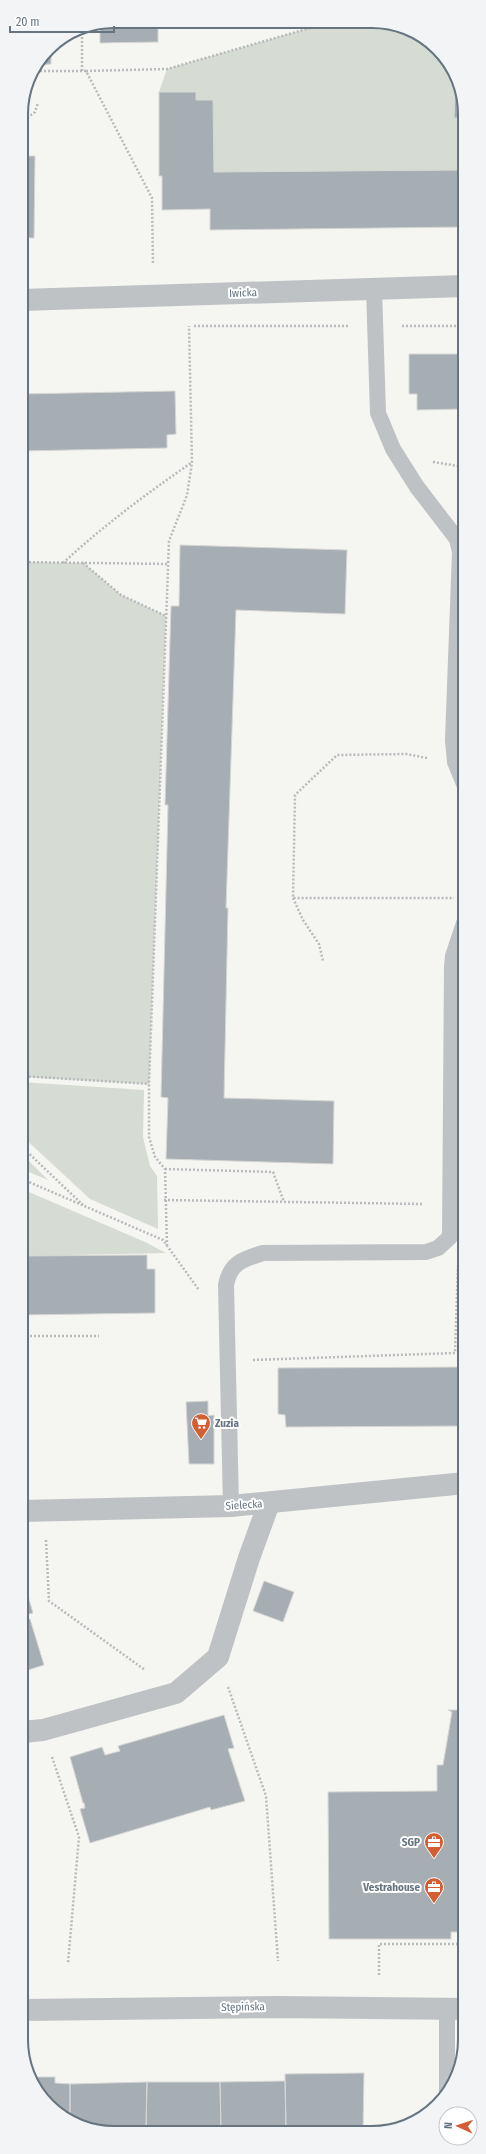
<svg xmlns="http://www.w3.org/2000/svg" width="486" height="2154" viewBox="0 0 486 2154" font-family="'Fira Sans Condensed',sans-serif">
<rect width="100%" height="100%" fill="#f5f5f1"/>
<!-- green -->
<path fill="#d6dbd3" d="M331,22L373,23L396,26L442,53L455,82L454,118L464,117V170L214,172L212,100H196L195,92H159L167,69Z
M21,562L83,563L121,595L166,616L149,1084L21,1077Z
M21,1082L144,1090L143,1137L150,1166L157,1176L158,1229L90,1199L21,1135Z
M22,1154L48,1180L22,1169Z
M22,1189L145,1242L166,1253L22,1256Z"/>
<!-- building -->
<path fill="#a7aeb3" stroke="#d6d6d4" d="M114,21H158V42L100,43V24Z
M51,47V64L37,65L48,48Z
M159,92H196V100H213L214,172L464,170V227L210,230V209L162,210V176H159Z
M455,94H460L464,102V118H454Z
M21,156H35L34,238H32L21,237Z
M409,354H464V409L417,410V394H409Z
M175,391L176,434L167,435V448L21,451V394Z
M180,545L347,550L345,614L236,610L226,908H228L224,1098L334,1101L333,1164L166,1159L168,1098L161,1097L168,805H165L171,606H179Z
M147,1255V1269H155V1313L22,1315V1256Z
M465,1367V1426L286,1427L285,1415L278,1414V1368Z
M208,1401V1416L214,1415V1464H189L186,1402Z
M23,1579L33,1613L26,1615L28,1619H30L44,1665L22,1672Z
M264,1581L294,1592L283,1622L253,1611Z
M448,1710H465V1932H451V1939H329L328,1792L437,1791V1765H443L452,1712Z
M224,1715L234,1748L228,1749L245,1801L211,1810L210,1807L90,1843L80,1809L85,1808L84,1803H83L70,1757L102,1747L105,1755L120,1751L118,1746Z
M364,2073L363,2132H286L285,2074Z
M33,2077H55V2083L70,2084V2117L44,2101Z
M285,2081L286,2132H221L220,2082Z
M147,2082H220L221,2132L146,2131Z
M147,2082L146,2131H96L70,2117V2084Z"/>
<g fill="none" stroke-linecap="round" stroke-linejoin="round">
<!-- path -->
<path stroke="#b8bbbd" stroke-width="2.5" stroke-dasharray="2 2" stroke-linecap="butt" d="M373,23L396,26
M32,71H86L152,198L153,264
M82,71V27
M86,71L167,69L331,22
M21,123L35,112L38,103
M194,326H349
M402,326H464
M433,462L464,467
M21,562L168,564
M63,563C103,526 146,494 191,463
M83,563L121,595L166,616
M427,758L406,754L337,755L295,795L293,898H454
M293,898L303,920L319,944L323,961
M21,1076L149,1084
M21,1146L83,1205
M165,1169L273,1172L284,1202
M22,1179L163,1240L199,1290
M164,1200L424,1204
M167,1246L165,1169L155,1157L149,1137V1084L169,541L187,495L192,463L189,326
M22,1336H99
M253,1360L455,1353L458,1266
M46,1540L49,1601L145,1670
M228,1687L266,1796L278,1961
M52,1757L79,1837L68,1963
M379,1975V1944H465"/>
<!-- service -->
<path stroke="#bec2c5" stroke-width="16" d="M374,289L378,413L393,449L417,487L457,539L460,552L453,740L455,762L464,784
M231,1506L226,1285C230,1263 243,1259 263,1253L426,1252L438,1248L450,1237L452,967L453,956L464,923
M447,2093V2008"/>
<!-- minor -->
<path stroke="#bec2c5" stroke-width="22" d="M21,300L464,286
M22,1511L231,1506L465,1483
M22,1732L43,1730L176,1693L218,1657L249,1558L269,1503
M22,2010L278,2007L465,2009"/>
</g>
<!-- icons -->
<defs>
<symbol id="supermarket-pin" viewBox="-11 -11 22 30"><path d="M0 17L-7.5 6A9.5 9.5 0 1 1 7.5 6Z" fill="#d35e33" stroke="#fff"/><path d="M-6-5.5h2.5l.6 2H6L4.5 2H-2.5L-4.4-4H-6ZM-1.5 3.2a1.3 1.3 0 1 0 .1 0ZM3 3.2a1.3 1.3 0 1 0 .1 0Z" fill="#fff"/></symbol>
<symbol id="office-pin" viewBox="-11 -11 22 30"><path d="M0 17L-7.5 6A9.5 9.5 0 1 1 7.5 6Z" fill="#d35e33" stroke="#fff"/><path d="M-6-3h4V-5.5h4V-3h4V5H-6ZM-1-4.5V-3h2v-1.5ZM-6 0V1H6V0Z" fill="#fff"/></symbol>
</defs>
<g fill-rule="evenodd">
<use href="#supermarket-pin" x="190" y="1412" width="22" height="30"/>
<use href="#office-pin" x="423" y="1831" width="22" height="30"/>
<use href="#office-pin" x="423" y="1876" width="22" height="30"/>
</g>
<g text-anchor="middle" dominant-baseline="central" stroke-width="4" stroke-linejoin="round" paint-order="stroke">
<!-- street labels -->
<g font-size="11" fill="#667480" stroke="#fff">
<text transform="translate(243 293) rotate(-2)">Iwicka</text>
<text transform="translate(244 1505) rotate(-4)">Sielecka</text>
<text transform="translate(243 2007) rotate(-1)">Stępińska</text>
</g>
<!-- poi labels -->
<g font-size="11" font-weight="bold" fill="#667480" stroke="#fff" text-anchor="end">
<text x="215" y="1423" text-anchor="start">Zuzia</text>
<text x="420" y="1842">SGP</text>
<text x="420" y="1887">Vestrahouse</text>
</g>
</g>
<!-- crop -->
<path d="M0 0H486V2154H0ZM114 28H372A86 86 0 0 1 458 114V2040A86 86 0 0 1 372 2126H114A86 86 0 0 1 28 2040V114A86 86 0 0 1 114 28Z" fill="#f3f4f5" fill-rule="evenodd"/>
<path fill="none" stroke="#667480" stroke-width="2" d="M114 28H372A86 86 0 0 1 458 114V2040A86 86 0 0 1 372 2126H114A86 86 0 0 1 28 2040V114A86 86 0 0 1 114 28Z"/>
<!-- north arrow -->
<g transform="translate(458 2126) rotate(273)"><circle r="19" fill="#ffffff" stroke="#c2c7cc"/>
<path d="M0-3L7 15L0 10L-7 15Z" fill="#d35e33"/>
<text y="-6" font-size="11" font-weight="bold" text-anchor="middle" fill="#667480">N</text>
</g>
<!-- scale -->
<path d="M10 26v6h104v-6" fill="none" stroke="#667480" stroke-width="2"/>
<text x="16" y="26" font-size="12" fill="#667480" stroke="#ffffff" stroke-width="3" paint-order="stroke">20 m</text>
</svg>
